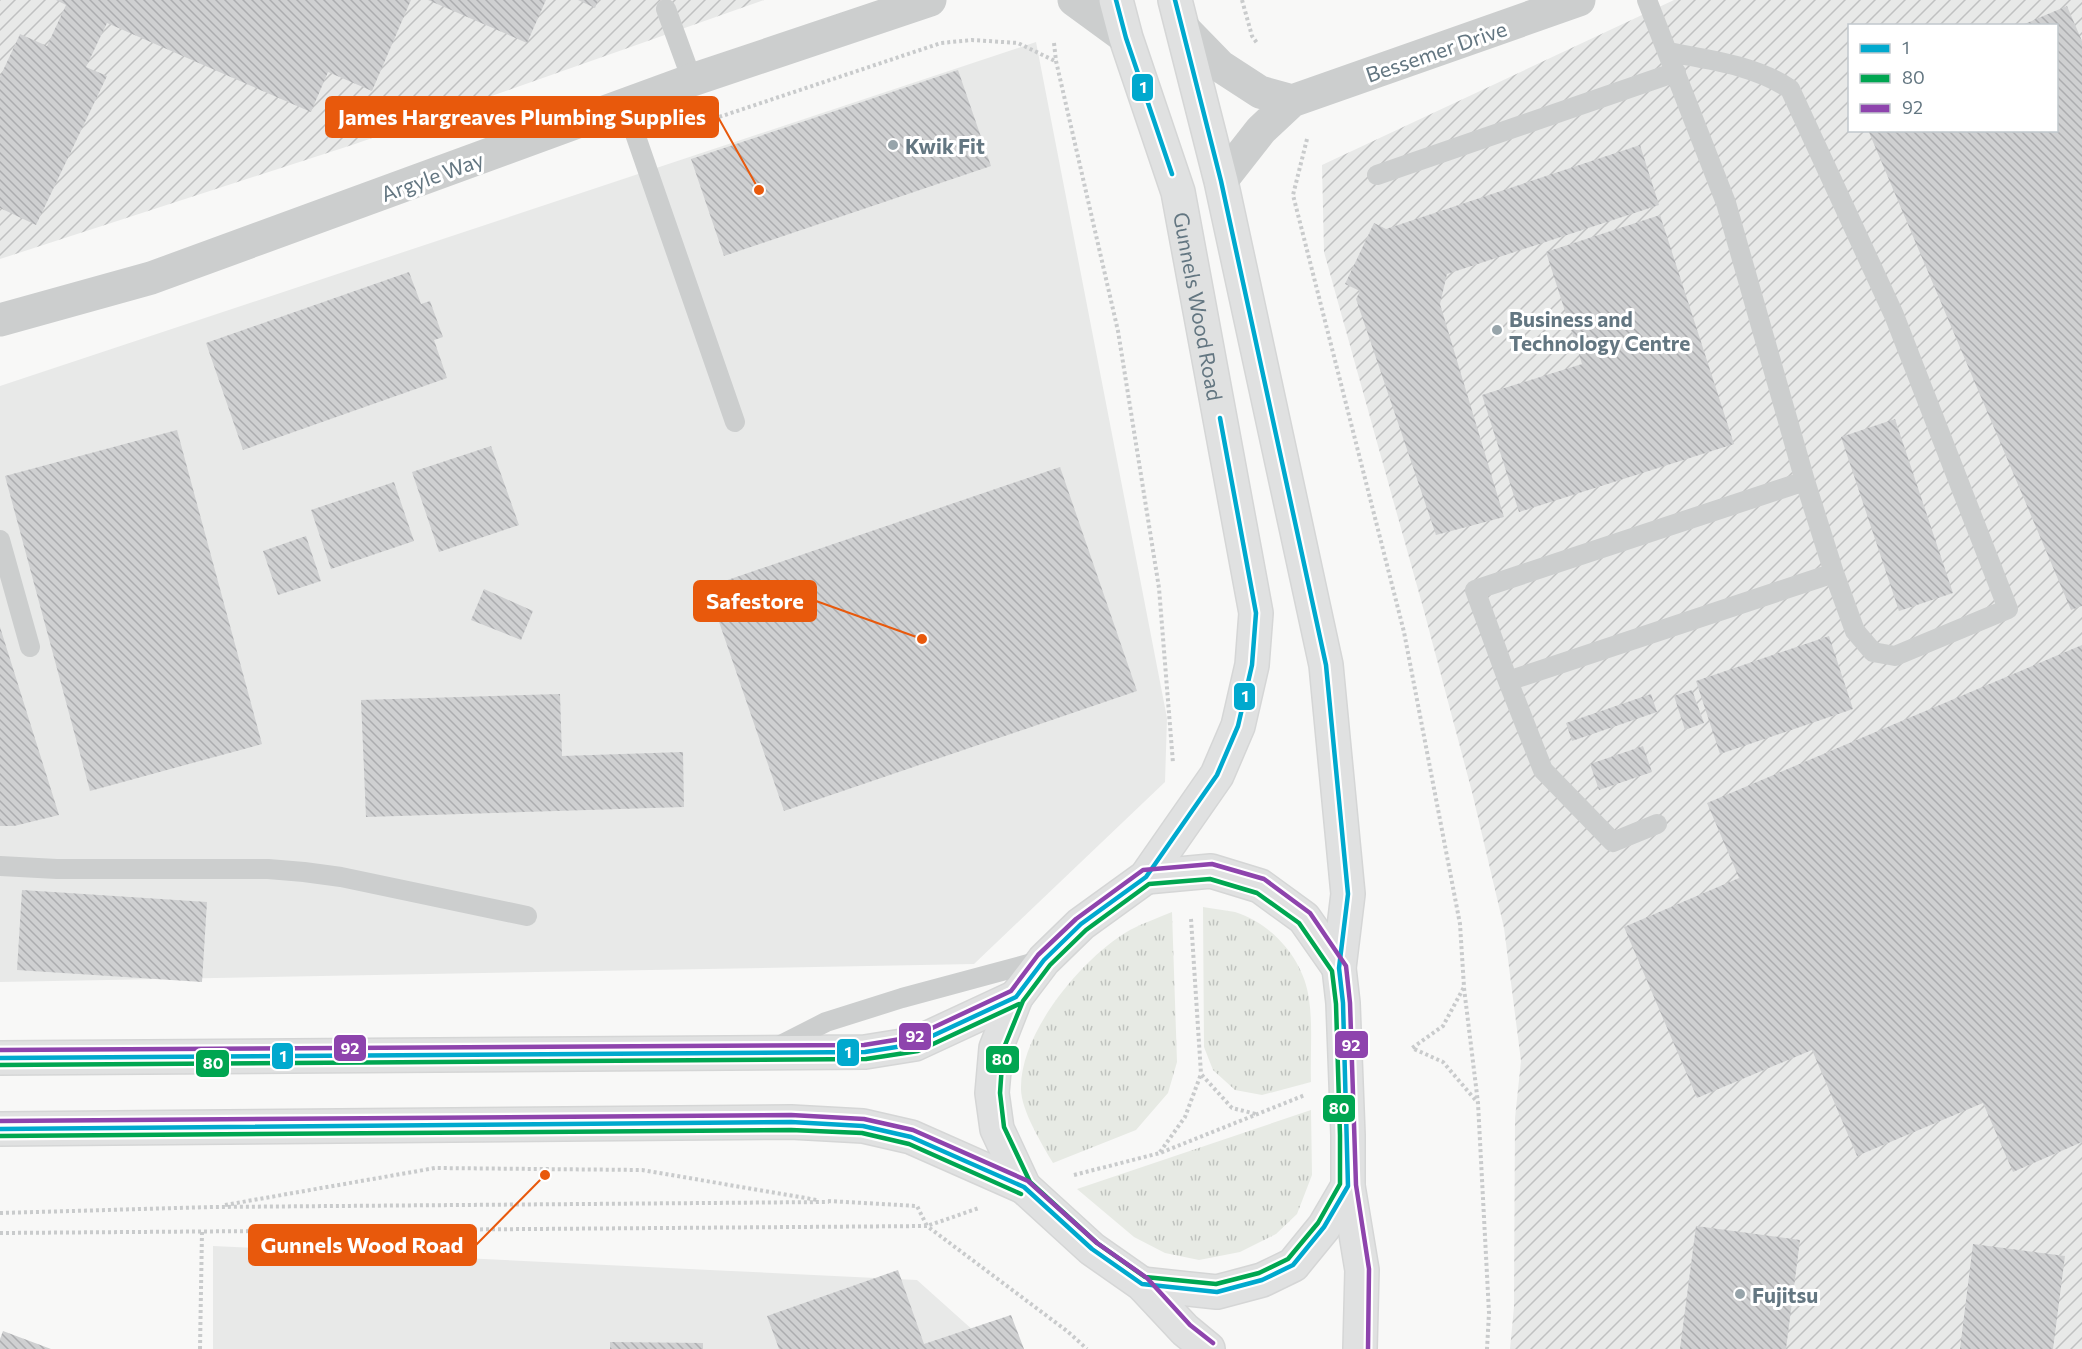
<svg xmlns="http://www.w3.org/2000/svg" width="2082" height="1349" viewBox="0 0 2082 1349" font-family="Commissioner,sans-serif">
<defs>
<pattern id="industrial-furrows" width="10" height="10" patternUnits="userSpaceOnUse" patternTransform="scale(1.5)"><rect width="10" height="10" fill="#e8e9e8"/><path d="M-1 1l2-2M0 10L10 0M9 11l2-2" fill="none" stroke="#c0c1c1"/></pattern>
<pattern id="grass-tufts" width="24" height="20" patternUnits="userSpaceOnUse" patternTransform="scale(1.5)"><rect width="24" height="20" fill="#e7eae4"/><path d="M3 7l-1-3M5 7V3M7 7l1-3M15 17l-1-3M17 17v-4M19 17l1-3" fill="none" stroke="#bfc2be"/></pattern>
<pattern id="building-back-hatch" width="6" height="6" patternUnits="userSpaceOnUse" patternTransform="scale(1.5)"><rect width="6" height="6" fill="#cfd0d1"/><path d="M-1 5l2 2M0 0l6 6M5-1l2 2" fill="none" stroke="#acadaf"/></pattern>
</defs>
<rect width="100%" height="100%" fill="#f8f8f7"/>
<!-- built -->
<path fill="#e8e9e8" d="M1036,42L1167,718L1165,782L974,964L0,982V386Z
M213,1246L917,1280L994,1349H213Z"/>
<!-- industrial -->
<path fill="url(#industrial-furrows)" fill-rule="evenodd" d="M0,0H764L355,144L0,259Z
M1674,0H2082V1349H1510L1514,1307L1515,1118L1521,1061L1504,928L1472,792L1424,611L1324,252L1322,165ZM1850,26H2056V130H1850Z"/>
<!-- grass -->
<path fill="url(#grass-tufts)" d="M1203,907C1213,909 1225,910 1235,912C1273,924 1304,960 1309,999C1313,1026 1310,1055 1311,1082L1262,1095L1235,1090L1213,1070L1204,1047Z
M1172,912L1177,1062L1168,1093L1136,1130L1053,1163C1042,1144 1020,1109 1021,1087C1021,1031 1083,957 1130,930C1143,923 1158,918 1172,912Z
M1311,1110L1312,1175L1297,1214L1276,1234L1240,1252L1199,1260L1165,1253L1134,1237L1077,1189Z"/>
<!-- building -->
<path fill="url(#building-back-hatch)" d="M56,0H411L372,91L328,72L311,112L107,23L86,67L107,76L36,225L0,208V77L20,34L47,46L66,5Z
M428,0H546L527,43Z
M578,0H598L595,8Z
M2067,6L2082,41V606L2071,610L1868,130H2056V26L2022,25Z
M958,70L991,166L724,256L691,159Z
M1640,145L1659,205L1447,274L1440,304L1504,517L1436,535L1356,299L1360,291L1345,284L1374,223L1386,229Z
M1660,215L1734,444L1519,512L1482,395L1582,364L1546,252Z
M409,272L421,304L430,301L443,337L434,340L447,378L243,450L206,343Z
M1895,419L1953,593L1899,611L1841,437Z
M177,430L262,744L90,791L5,476Z
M491,446L519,525L439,552L412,472Z
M1060,467L1137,691L784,811L707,587Z
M394,482L414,541L331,569L311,510Z
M306,536L321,581L278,595L263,551Z
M484,589L533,611L521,640L471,620Z
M0,627L59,815L14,826H0Z
M1829,636L1853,709L1720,754L1696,681Z
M2082,645V1142L2013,1172L1983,1103L1857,1156L1812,1050L1697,1098L1624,927L1739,878L1707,803Z
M1692,690L1704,723L1685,730L1674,696Z
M560,694L562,756L683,752L684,807L366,817L361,700Z
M1651,694L1657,712L1572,741L1566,723Z
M1643,746L1652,772L1599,790L1590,764Z
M22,890L207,902L202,982L17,970Z
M1696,1226L1800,1240L1786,1349H1680Z
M1973,1244L2065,1256L2053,1349H1960Z
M898,1270L924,1344L1011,1315L1024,1349H779L767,1316Z
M3,1331L51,1349H0V1339Z
M610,1342L703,1343V1349H610Z"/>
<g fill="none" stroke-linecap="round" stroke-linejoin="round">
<defs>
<g id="primary">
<path id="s1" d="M1116,0L1126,38L1178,192L1256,613L1252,665L1238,726L1217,775L1146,877L1081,924L1044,960L1016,997L996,1048L992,1093L997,1129L1024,1187L1092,1249L1142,1284L1185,1330L1208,1349"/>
<path d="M1175,0L1221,181L1326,665L1348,894L1339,968L1343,1003L1348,1135V1186L1362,1270L1360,1349"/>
<path d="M1146,877L1211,871L1260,886L1304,918L1339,968"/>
<path d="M0,1058L865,1052L915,1044L1016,997"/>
<path d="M0,1129L791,1122L863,1126L911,1137L1024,1187"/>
<path d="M1142,1284L1217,1292L1262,1280L1293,1265L1324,1227L1348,1186"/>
</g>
</defs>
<!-- primary casing -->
<use href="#primary" stroke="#d5d6d6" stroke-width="36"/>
<!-- path -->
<path stroke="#c9cbcc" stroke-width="4" stroke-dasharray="3 3" stroke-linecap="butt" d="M1242,0L1252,36L1257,43
M1054,43L1056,61L1118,331L1159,588L1173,763
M668,134L941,43L972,40L1018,43L1055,61
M1307,139L1293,195L1404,632L1460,924L1464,987L1443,1026L1412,1048L1443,1062L1478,1103
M1191,919L1201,1074
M1464,988L1478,1103L1489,1313L1487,1349
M1160,1152L1185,1117L1201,1074L1232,1108L1256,1114
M1074,1175L1160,1153L1305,1095
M828,1201L917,1206L927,1226L979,1208
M225,1205L435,1168L642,1170L817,1200
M0,1213L213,1207L829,1202
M0,1233L927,1226L1067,1331L1087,1349
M200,1349L202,1231"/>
<!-- service -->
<path stroke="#cccece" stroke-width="20" d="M1647,0L1726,203L1805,481
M666,9L692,80
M1668,52C1710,60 1754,65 1790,89L1894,315L2008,609L1895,656L1873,652L1855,631L1834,573L1805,481L1475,590L1508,681L1834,573
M625,105L735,422
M1377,175L1676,72
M0,540L30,647
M1508,681L1543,770L1613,842L1657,824
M0,866L57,869H268L304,872L341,877L527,916
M775,1048L826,1022L902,998L1043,960"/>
<!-- minor -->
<path stroke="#cccece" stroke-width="33" d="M1074,0L1126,38
M1182,27L1220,66L1260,92L1292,101
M1221,181L1261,130L1292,101L1579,0
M0,320L151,278L692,80L930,0"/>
<!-- primary -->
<use href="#primary" stroke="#e0e1e1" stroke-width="33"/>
<defs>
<path id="bus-1" d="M1116,0L1126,38L1172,174
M0,1058L865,1052L915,1044L1016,997L1044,960L1081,924L1146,877L1217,775L1238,726L1252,665L1256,613L1220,418
M0,1129L791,1122L863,1126L911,1137L1024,1187L1092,1249L1142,1284L1217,1292L1262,1280L1293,1265L1324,1227L1348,1186L1343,1003L1339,968L1348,894L1326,665L1221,181L1175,0"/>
<path id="bus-2" d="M1210,879L1257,893L1299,923L1332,971L1336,1004L1340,1135V1184L1318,1223L1288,1259L1259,1273L1216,1284L1145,1277L1097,1243L1030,1182L1004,1127L1000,1093L1003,1050L1023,1001L1050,965L1086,930L1149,884Z
M0,1065L866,1059L918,1051L1019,1004
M0,1136L791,1130L862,1133L909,1144L1021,1194"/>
<path id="bus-3" d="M0,1050L864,1045L913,1037L1011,991L1038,955L1076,919L1143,870L1212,864L1264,879L1310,913L1346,966L1350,1003L1356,1185L1369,1269L1368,1349
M0,1121L791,1115L864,1119L913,1130L1028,1181L1097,1243L1147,1278L1190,1325L1213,1343"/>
</defs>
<!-- bus-1 casing -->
<use href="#bus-1" stroke="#fff" stroke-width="9"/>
<!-- bus-2 casing -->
<use href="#bus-2" stroke="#fff" stroke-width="9"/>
<!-- bus-3 casing -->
<use href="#bus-3" stroke="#fff" stroke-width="9"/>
<!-- bus-1 -->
<use href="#bus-1" stroke="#00a9ce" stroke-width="4.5"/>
<!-- bus-2 -->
<use href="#bus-2" stroke="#00a651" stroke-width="4.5"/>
<!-- bus-3 -->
<use href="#bus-3" stroke="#8e44ad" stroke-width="4.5"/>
</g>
<!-- markers -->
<g fill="#97a4aa" stroke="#fff" stroke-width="2">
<circle cx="893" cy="145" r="6"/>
<circle cx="1497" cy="330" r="6"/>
<circle cx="1740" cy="1294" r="6"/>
</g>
<g text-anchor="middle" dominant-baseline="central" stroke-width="6" stroke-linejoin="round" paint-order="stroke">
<!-- street labels -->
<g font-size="21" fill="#637681" stroke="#fff">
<text transform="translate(1436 51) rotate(-19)">Bessemer Drive</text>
<text transform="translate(432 176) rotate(-20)">Argyle Way</text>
<text stroke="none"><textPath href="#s1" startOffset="318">Gunnels Wood Road</textPath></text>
</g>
<!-- poi labels -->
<g font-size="21" font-weight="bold" fill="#637681" stroke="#fff" text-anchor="start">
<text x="905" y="145">Kwik Fit</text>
<text x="1509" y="318">Business and<tspan x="1509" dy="24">Technology Centre</tspan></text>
<text x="1752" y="1294">Fujitsu</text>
</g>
</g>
<!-- callouts -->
<path fill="none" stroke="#e8590c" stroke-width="2" d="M759 190L718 117M922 639L816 601M545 1175L476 1245"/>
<g fill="#e8590c" stroke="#fff" stroke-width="2">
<circle cx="759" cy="190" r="6"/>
<circle cx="922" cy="639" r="6"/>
<circle cx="545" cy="1175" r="6"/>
</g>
<g fill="#e8590c" stroke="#e8590c" stroke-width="2">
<rect x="326" y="97" width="392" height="40" rx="6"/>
<rect x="694" y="581" width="122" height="40" rx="6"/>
<rect x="249" y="1225" width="227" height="40" rx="6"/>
</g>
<g font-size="22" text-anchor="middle" font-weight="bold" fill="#fff">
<text x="522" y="125">James Hargreaves Plumbing Supplies</text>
<text x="755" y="609">Safestore</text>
<text x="362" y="1253">Gunnels Wood Road</text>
</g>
<g stroke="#fff" stroke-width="2">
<rect x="1131" y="73" width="23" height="29" rx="6" fill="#00a9ce"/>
<rect x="1233" y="682" width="23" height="29" rx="6" fill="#00a9ce"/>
<rect x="898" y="1022" width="34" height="29" rx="6" fill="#8e44ad"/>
<rect x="1334" y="1030" width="35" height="29" rx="6" fill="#8e44ad"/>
<rect x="333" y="1034" width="34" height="28" rx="6" fill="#8e44ad"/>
<rect x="836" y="1038" width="24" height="29" rx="6" fill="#00a9ce"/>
<rect x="271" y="1042" width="23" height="28" rx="6" fill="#00a9ce"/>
<rect x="985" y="1045" width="35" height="29" rx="6" fill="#00a651"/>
<rect x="195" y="1049" width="35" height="29" rx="6" fill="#00a651"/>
<rect x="1322" y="1094" width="34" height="29" rx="6" fill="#00a651"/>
</g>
<g font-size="16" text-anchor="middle" font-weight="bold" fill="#fff">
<text x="1143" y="93">1</text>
<text x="1245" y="702">1</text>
<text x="915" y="1042">92</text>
<text x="1351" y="1051">92</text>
<text x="350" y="1054">92</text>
<text x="848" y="1058">1</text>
<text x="283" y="1062">1</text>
<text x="1002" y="1065">80</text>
<text x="213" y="1069">80</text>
<text x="1339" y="1114">80</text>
</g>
<!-- legend -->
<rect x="1848" y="24" width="210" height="108" fill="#ffffff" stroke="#c1c8cd" stroke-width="1.5"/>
<rect x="1860" y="44" width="30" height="9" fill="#00a9ce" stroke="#c1c8cd" stroke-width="1.5"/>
<text x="1902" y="54" font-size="18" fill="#637681">1</text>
<rect x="1860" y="74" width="30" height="9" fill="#00a651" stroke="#c1c8cd" stroke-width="1.5"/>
<text x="1902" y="84" font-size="18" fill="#637681">80</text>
<rect x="1860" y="104" width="30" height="9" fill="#8e44ad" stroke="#c1c8cd" stroke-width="1.5"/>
<text x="1902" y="114" font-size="18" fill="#637681">92</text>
</svg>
